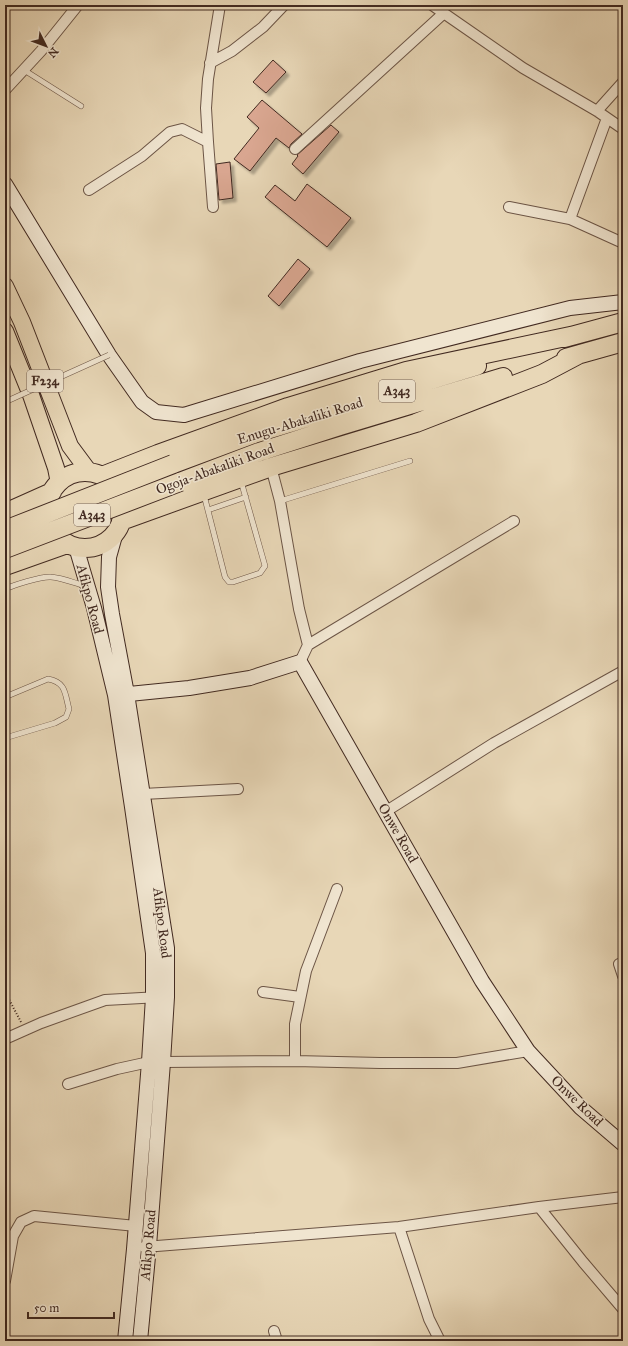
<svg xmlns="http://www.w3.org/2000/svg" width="628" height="1346" viewBox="0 0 628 1346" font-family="'IM FELL Great Primer',serif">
<defs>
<filter id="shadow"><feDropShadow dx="3.5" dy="3.5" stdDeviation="1" flood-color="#0004"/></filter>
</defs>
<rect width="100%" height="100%" fill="#e8d7b7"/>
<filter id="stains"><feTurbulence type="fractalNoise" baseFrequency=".005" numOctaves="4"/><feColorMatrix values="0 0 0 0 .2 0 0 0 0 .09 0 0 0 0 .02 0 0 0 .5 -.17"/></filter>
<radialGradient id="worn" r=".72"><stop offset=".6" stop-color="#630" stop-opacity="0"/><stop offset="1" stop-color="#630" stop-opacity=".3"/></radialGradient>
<!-- building -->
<path fill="#d9a690" stroke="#422a21" filter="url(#shadow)" d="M273,60L286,72L266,93L253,82Z
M262,100L302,134L291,144L289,148L276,138L250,171L234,159L259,128L247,117Z
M331,125L339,132L303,174L292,164L298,156L297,155Z
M230,162L233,198L219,200L216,164Z
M307,184L351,218L327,247L265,197L275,185L295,201Z
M298,259L310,269L279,306L268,296Z"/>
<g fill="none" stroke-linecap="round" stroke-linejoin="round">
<defs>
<path id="lane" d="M24,70L81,106
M204,495L225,577L229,582H233L260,573L265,566L241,481
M280,501L410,461
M208,510L246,497
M5,589C14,585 42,576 51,577C63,578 74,583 85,586
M5,697L48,679C66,682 65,694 69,709L66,717L55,723L5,738"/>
<path id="street" d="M432,5L523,68L597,111L623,129
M210,63L232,51L263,27L284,5
M5,90L41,51L78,5
M597,111L623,82
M295,149L444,13
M89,190L142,156L170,132L182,129L208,142
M213,207L208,142L206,108L208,79L220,5
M509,207L570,219L623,243
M570,219L607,118
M271,467L280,501L299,609L308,645L300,662
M308,645L514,521
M143,794L238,789
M385,812L494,743L623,671
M619,964L623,976
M263,992L300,997
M5,1039L41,1023L105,1000L160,997
M295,1061V1024L306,971L337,889
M163,1062L295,1061L380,1063H457L528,1051
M68,1084L117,1069L149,1062
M539,1207L583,1262L623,1309
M399,1227L429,1319L440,1341
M144,1247L399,1227L539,1207L623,1197
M5,1281L13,1236L21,1222L34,1216L136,1226
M274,1331L277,1341"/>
<path id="secondary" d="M5,184L109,355L142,402L156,412L184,415L360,361L570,308L623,302
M116,532L109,557L108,587L112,614L127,694L167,948V997L163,1062L149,1246L140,1341
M76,547L94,608L115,695L132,807L153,953V997L149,1062L134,1249L125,1341
M119,695L189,688L250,678L300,662L482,981L528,1051L581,1108L623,1144"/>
<path id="primary" d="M5,286L22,322L70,446L90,473
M5,331L31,395L56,468L59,483"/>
<path id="highway" d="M564,338L623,322
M566,358L623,342
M173,464L254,434L477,366
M47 510a38 38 0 1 1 76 0a38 38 0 1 1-76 0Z
M102,476L158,454L288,407L406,371L575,335
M180,482L259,452L340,426L503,377
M5,513L52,492
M121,521L271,467L416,423L542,374L578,355
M5,566L67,544"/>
</defs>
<!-- lane casing -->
<use href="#lane" stroke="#6c5546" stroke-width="6"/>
<!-- street casing -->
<use href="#street" stroke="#6c5546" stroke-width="12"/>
<!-- secondary casing -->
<use href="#secondary" stroke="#422a21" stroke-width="16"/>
<!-- primary casing -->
<use href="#primary" stroke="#422a21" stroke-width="18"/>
<!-- highway casing -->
<use href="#highway" stroke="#422a21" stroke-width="20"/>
<!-- path -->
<path stroke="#422a21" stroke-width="2" stroke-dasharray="1 2" stroke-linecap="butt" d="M5,992L21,1022"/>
<!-- lane -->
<use href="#lane" stroke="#f0e5d0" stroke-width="5"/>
<!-- street -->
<use href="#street" stroke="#f0e5d0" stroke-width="10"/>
<!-- secondary -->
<use href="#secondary" stroke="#f0e5d0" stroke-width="14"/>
<!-- primary -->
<use href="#primary" stroke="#e8d7b7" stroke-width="16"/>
<!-- highway -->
<use href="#highway" stroke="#e8d7b7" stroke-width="18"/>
<defs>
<path id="lane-bridge" d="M5,402L109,355"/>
<path id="highway-bridge" d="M5,530L173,464
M5,549L180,482"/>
</defs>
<!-- lane-bridge casing -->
<use href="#lane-bridge" stroke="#6c5546" stroke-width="6" stroke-linecap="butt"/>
<!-- highway-bridge casing -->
<use href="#highway-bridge" stroke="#422a21" stroke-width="20" stroke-linecap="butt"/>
<!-- lane-bridge -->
<use href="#lane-bridge" stroke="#f0e5d0" stroke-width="5"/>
<!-- highway-bridge -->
<use href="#highway-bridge" stroke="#e8d7b7" stroke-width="18"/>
</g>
<g text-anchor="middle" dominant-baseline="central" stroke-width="3" stroke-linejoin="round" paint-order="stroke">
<!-- shield labels -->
<g fill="#f0e5d0" stroke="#766256" stroke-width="1">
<rect x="27" y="370" width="36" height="22" rx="3"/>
<rect x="379" y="380" width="36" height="22" rx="3"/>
<rect x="74" y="504" width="36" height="22" rx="3"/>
</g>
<g font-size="13" font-weight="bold" fill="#422a21">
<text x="45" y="381">F234</text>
<text x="397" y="391">A343</text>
<text x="92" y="515">A343</text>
</g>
<!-- street labels -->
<g font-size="14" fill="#422a21" stroke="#f0e5d0">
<text transform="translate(300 421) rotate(-17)">Enugu-Abakaliki Road</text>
<text transform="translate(215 469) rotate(-20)">Ogoja-Abakaliki Road</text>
<text transform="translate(90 599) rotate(75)">Afikpo Road</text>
<text transform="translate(398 833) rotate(60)">Onwe Road</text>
<text transform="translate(162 923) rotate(83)">Afikpo Road</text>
<text transform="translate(577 1101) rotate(44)">Onwe Road</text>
<text transform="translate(148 1245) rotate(-85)">Afikpo Road</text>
</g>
</g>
<!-- margin -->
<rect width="628" height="1346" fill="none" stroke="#e8d7b7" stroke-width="20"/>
<rect x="6" y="6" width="616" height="1334" fill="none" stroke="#422a21" stroke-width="2"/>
<rect x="10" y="10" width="608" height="1326" fill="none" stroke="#422a21"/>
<!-- north arrow -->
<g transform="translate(46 46) rotate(132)" stroke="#f0e5d0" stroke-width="3" paint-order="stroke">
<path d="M0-3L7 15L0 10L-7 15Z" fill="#422a21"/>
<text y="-6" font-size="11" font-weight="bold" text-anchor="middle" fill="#422a21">N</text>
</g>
<!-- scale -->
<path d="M28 1312v6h86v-6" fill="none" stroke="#422a21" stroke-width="2"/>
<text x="34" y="1312" font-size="12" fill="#422a21" stroke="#f0e5d0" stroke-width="3" paint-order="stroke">50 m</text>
<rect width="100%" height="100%" filter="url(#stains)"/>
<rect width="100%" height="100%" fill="url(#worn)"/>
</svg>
